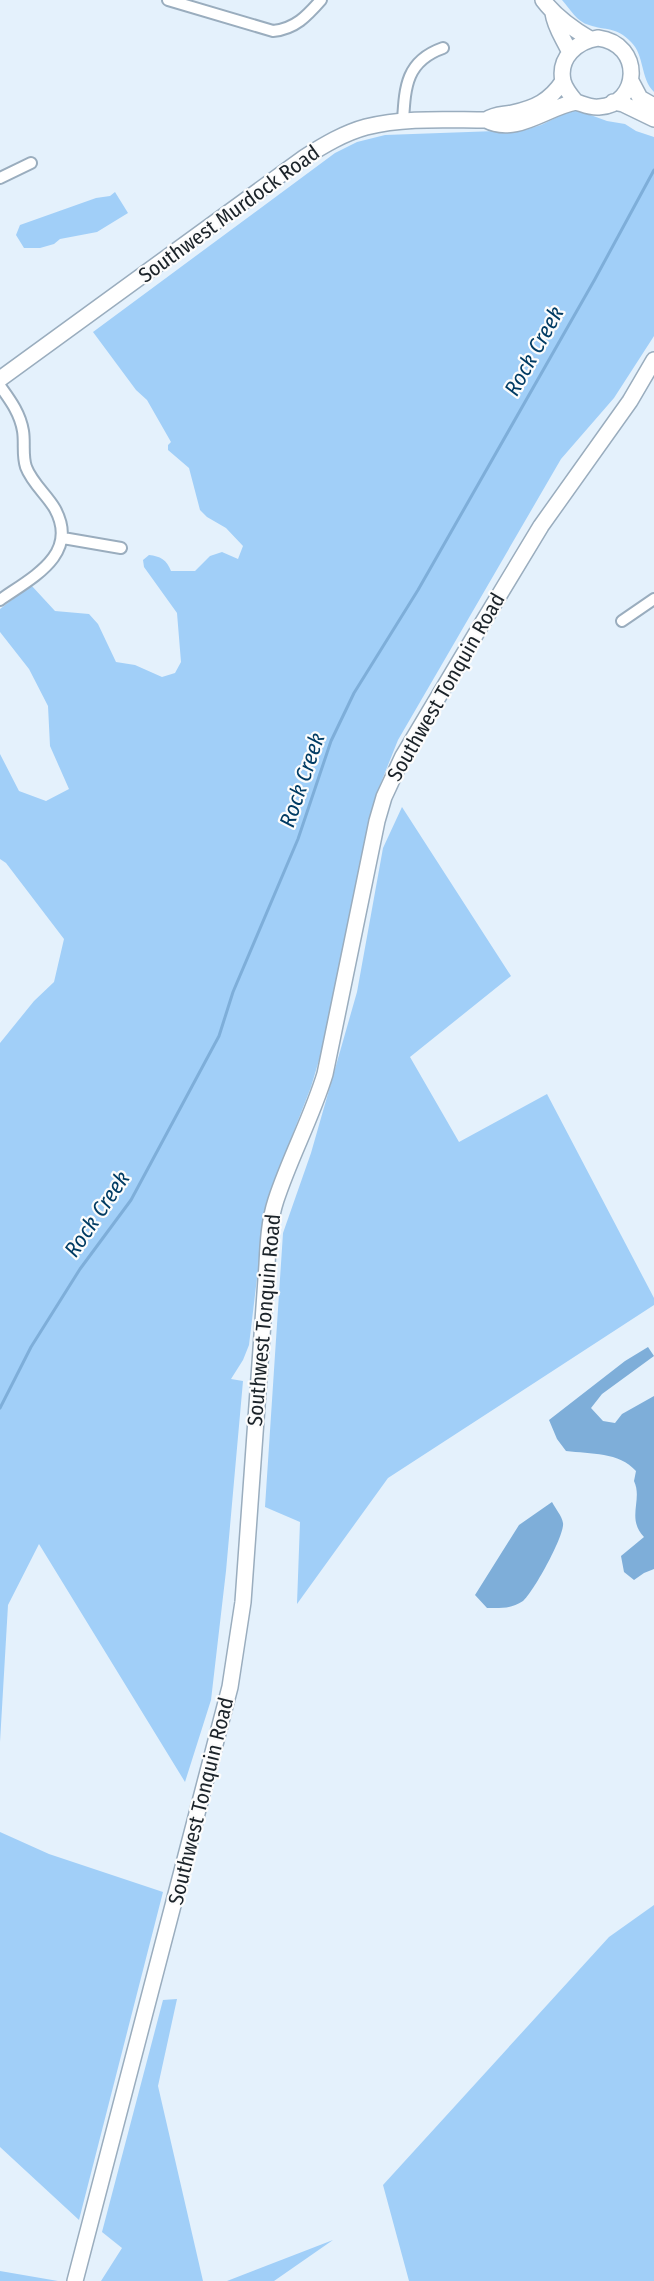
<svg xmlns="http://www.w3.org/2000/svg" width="654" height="2281" viewBox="0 0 654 2281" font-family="'Fira Sans Condensed',sans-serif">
<rect width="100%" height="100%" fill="#e4f1fc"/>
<!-- green -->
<path fill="#a1cff8" d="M562,0H654V92C640,78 645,56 631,42C616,26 606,31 589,25C577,22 570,9 562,0Z
M574,109L607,121L625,124L636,131L654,137V336L614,398L561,459L398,740L380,785L368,824L325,1040L311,1087L266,1203L249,1345L243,1360L231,1379L243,1381L226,1571L211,1700L185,1782L39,1544L8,1605L0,1742V1043L34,1001L54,982L64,939L6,863L0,859V754L19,791L46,801L69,789L50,746L48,706L29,669L0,632V609L31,585L55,611L89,614L98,624L116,662L135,665L162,677L175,673L181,662L177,613L144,567L143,560L149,555C160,556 167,560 171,571H195L210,556L222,552L238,559L243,546L226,528L207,517L200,510L189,468L168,450V445L171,442L147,400L136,390L93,332L335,153L357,142L385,135L525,130L541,125Z
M115,192L128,213L97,232L60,239L54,244L40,248H24L16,235L20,225L96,198L110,196Z
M402,807L511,976L410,1057L459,1142L547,1094L654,1298V1305L388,1478L297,1604L300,1522L265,1507L283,1233L311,1153L357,992L383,848Z
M0,1832L49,1854L163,1892L79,2220L0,2147Z
M654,1905V2281H409L383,2185L609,1937Z
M177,1999L158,2086L203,2281H101L122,2248L102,2232L163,2000Z
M333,2240L274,2281H227Z
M0,2271L58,2281H0Z"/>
<!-- water -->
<path fill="#7eaed9" d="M648,1347L654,1356L602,1394L591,1408L603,1421L615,1423L622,1414L654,1396V1569L644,1573L634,1580L624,1572L621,1556L644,1537C626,1518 643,1500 634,1481L636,1471C619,1452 591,1454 566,1451L557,1439L549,1420L625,1361Z
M552,1502C555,1508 562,1516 563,1523C565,1535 533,1593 523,1601C511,1609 501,1608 487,1608L475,1595L519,1525Z"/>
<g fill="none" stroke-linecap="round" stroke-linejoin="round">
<!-- stream -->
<path stroke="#7eaed9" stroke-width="3" d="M0,1408L31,1347L80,1269L131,1200L219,1036L233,992L298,839L331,741L354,693L418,590L595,279L654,170"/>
<defs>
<path id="street" d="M168,0L273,31C295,29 307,16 321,0
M403,121C405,87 406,61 443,48
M0,178L31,163
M0,386C10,400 20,413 23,431C25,443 22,455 26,467C32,483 47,495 55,509C80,555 31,578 0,600
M63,538L121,548
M622,621L654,599"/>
<path id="secondary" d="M543,0C555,16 573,29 590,39
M553,13C555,28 564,39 570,53
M598,38C644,44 640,105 599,107C591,108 583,104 576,102C571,96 565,89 563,81C558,58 577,41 598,38Z
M631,81L640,98L654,106
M613,102L623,104L654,119
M486,120C495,114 502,115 512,113C535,108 550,101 563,81
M0,379L305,157C324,145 344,133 366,127C405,117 447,120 486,120C516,136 547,107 576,102
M75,2281L230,1687L243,1602L267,1265C268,1244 269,1221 276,1200C290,1157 312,1117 325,1074L377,821L384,797L403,756L483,622L541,526L630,401L654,360"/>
</defs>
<!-- street casing -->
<use href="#street" stroke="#9aadbe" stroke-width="14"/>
<!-- secondary casing -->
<use href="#secondary" stroke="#9aadbe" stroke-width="18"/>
<!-- street -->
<use href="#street" stroke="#fff" stroke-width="10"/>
<!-- secondary -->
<use href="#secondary" stroke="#fff" stroke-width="15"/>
</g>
<g text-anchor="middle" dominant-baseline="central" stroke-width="4.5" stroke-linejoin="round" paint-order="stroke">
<!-- street labels -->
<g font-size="21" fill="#1b2329" stroke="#fcfcfc">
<text transform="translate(229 214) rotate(-36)">Southwest Murdock Road</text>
<text transform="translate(446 687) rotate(-60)">Southwest Tonquin Road</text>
<text transform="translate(264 1320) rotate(-85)">Southwest Tonquin Road</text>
<text transform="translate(201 1801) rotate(-76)">Southwest Tonquin Road</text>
</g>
<!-- water labels -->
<g font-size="22" font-style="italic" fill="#003b63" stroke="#fcfcfc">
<text transform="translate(534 351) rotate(-61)">Rock Creek</text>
<text transform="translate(302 780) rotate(-71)">Rock Creek</text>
<text transform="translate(97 1214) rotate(-56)">Rock Creek</text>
</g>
</g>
</svg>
